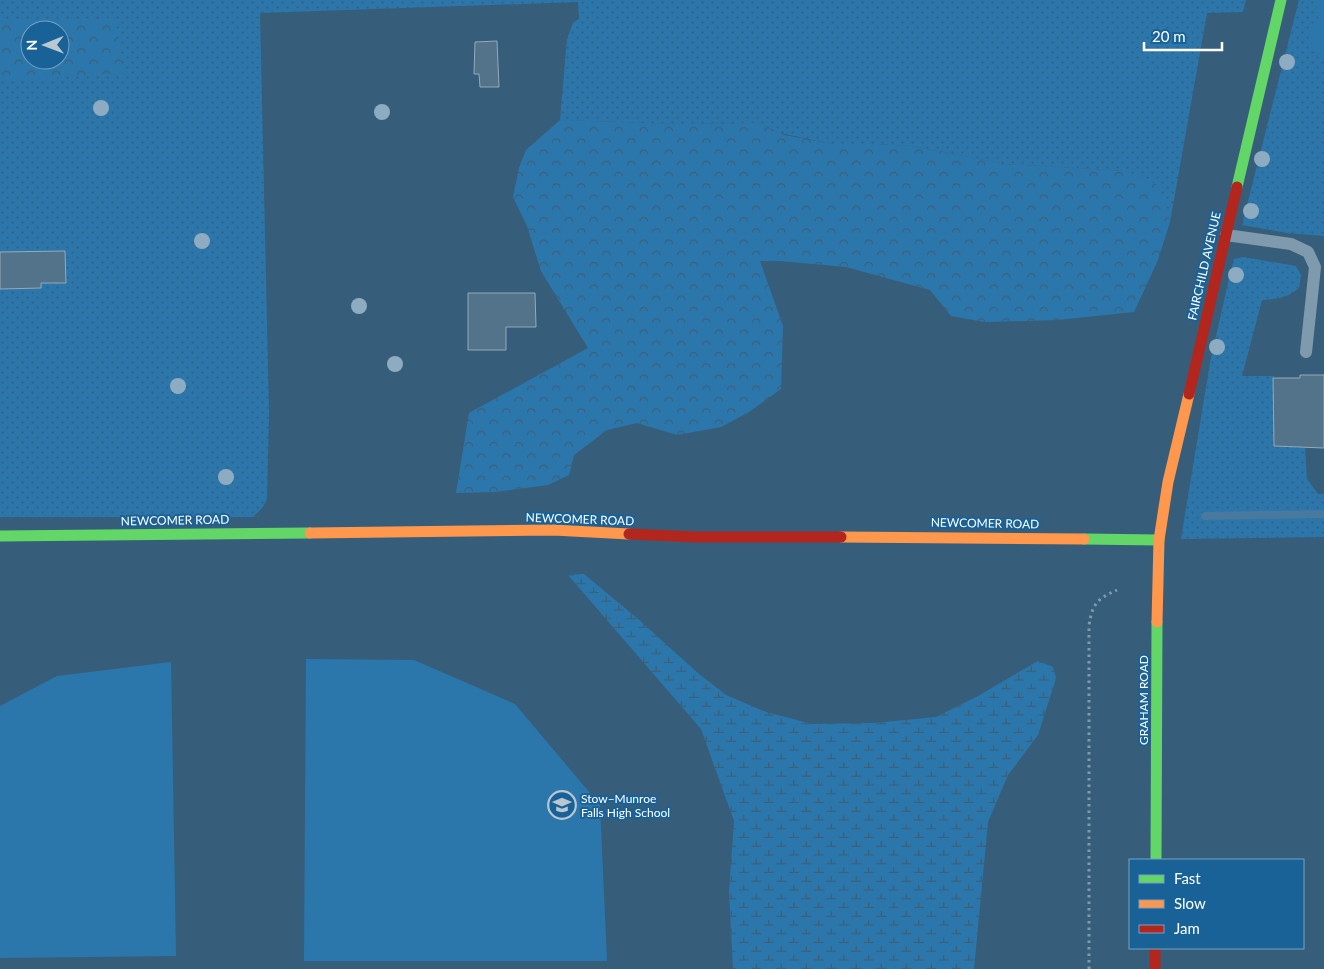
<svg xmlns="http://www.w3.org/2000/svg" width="1324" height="969" viewBox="0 0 1324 969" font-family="Lato,sans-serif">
<defs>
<pattern id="grass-dots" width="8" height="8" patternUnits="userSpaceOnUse" patternTransform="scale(1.25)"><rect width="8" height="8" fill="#2b77ac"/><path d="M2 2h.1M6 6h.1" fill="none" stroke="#3d5f77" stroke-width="1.8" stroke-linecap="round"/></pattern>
<pattern id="forest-crowns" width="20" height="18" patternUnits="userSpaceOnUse" patternTransform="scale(1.25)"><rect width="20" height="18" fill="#2b77ac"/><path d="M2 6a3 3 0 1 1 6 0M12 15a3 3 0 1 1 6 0" fill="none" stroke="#3d5f77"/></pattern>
<pattern id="wetland-marsh" width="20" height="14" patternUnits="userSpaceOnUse" patternTransform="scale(1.25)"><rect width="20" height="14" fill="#2b77ac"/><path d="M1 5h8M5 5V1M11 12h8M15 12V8" fill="none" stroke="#3d5f77"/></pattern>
</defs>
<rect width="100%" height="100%" fill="#365e7b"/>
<!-- grass -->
<path fill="url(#grass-dots)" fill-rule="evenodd" d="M0,0H1246L1243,12L1207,13L1170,222L1157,185L1126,171L1006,164L911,146L875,144H832L780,133L758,123L679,124L560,120L567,39L573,23L579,19L578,2L260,13L269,413L267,499L263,507L253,517H0ZM30,30H60V60H30Z
M1299,0H1324V236L1287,233L1242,225Z
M1243,257L1296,266L1301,275L1299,288C1287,298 1277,299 1262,300L1242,376H1274V446H1301V448H1305L1307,479L1318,494H1324V537L1181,539L1210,363L1231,270L1234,259Z"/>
<!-- forest -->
<path fill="url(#forest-crowns)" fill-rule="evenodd" d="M115,18L124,73L0,81V22ZM30,30H60V60H30Z
M560,120L679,124L758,123L784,135L832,144H875L911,146L1006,164L1126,171L1158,185L1170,222L1158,260L1134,312L1057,320L985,322L951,316L930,290L846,267L779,261H760L783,326L781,389L749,412L721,427L677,435L637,423L607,430L574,455L569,475L548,485L495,492L456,493L469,413L588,348L541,271L527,226L513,197L519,168L526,150Z"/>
<!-- wetland -->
<path fill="url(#wetland-marsh)" d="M584,574L638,619L699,674L726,695L766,712L812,724L874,723L936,717L978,696L1038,661L1053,667L1056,678L1038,735L1008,775L988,822L974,969H733L729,891L734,821L701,729L568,575Z"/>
<!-- green -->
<path fill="#2b77ac" d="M1322,0H1324V60C1314,56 1308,39 1312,30C1314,26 1318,23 1319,19C1315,12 1316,5 1322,0Z
M306,659L414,660L515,704L600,805L607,961H304Z
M171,662L176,956L0,958V706L57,676Z"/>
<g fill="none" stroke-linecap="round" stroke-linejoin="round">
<!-- stream -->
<path stroke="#48799e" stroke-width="8" d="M1205,516L1324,514"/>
</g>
<!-- building -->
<path fill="#53738a" stroke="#94aabb" d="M497,41L499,87H480L479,74H474L475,42Z
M65,251L66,283H41V288L0,289V252Z
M468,293H535L536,327H506V350H468Z
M1300,375H1324V448L1274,446L1273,378H1300Z"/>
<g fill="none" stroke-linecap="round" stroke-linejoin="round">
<!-- path -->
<path stroke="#809aad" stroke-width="3" stroke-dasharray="2.5 4" stroke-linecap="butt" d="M1089,969V626C1092,604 1097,599 1117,590"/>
<!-- lane -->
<path stroke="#809aad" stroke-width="12" d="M1226,235L1291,244L1308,252L1315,267L1306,352"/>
<!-- fast -->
<path stroke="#63d668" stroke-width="11" d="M1237,187L1281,0
M0,536L310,533
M1084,539L1159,540
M1156,860L1157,622"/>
<!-- slow -->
<path stroke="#ff974d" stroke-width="11" d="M310,533L553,530L629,534
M841,537L1084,539
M1157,622L1159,540L1168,482L1189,394"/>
<!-- jam -->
<path stroke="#b3261e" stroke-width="11" d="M1189,394L1237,187
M629,534L697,537H841
M1155,948V969"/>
</g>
<!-- trees -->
<g fill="#8dacc2">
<circle cx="1287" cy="62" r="8"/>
<circle cx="101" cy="108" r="8"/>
<circle cx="382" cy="112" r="8"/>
<circle cx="1262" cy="159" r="8"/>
<circle cx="1251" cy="211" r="8"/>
<circle cx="202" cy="241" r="8"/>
<circle cx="1236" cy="275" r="8"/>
<circle cx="359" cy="306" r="8"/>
<circle cx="1217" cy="347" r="8"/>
<circle cx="395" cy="364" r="8"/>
<circle cx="178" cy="386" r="8"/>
<circle cx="226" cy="477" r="8"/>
</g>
<!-- icons -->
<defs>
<symbol id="school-ring" viewBox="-11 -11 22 22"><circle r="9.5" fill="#196298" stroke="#b9c7d1" stroke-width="1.5"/><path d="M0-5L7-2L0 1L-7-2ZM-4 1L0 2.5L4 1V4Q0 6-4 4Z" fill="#b9c7d1"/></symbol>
</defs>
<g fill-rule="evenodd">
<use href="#school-ring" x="546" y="789" width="32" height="32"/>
</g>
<g text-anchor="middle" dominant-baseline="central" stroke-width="4" stroke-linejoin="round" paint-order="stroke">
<!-- street labels -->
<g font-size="12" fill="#fff" stroke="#196298">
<text transform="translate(1204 266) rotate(-77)">FAIRCHILD AVENUE</text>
<text transform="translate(580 519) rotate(2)">NEWCOMER ROAD</text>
<text transform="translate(175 520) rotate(-1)">NEWCOMER ROAD</text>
<text transform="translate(985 523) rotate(1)">NEWCOMER ROAD</text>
<text transform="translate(1143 700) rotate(-90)">GRAHAM ROAD</text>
</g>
<!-- poi labels -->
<g font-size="12" fill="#fff" stroke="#196298" text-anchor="start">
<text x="581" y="798">Stow–Munroe<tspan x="581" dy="14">Falls High School</tspan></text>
</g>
</g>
<!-- legend -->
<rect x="1129" y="859" width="175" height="90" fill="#196298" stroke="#75a1c1"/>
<rect x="1139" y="875" width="25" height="8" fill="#63d668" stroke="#75a1c1"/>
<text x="1174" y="884" font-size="15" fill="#ffffff">Fast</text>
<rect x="1139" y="900" width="25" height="8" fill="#ff974d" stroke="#75a1c1"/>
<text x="1174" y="909" font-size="15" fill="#ffffff">Slow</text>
<rect x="1139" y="925" width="25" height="8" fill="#b3261e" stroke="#75a1c1"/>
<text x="1174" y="934" font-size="15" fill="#ffffff">Jam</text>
<!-- north arrow -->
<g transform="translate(45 45) rotate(269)"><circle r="24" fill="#196298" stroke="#75a1c1"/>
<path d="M0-4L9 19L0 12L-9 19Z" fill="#b9c7d1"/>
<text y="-8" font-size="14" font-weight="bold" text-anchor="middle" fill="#ffffff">N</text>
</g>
<!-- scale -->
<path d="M1144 42v8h78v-8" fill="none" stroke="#ffffff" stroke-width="2.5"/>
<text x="1152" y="42" font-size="15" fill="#ffffff" stroke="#196298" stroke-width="4" paint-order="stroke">20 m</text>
</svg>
